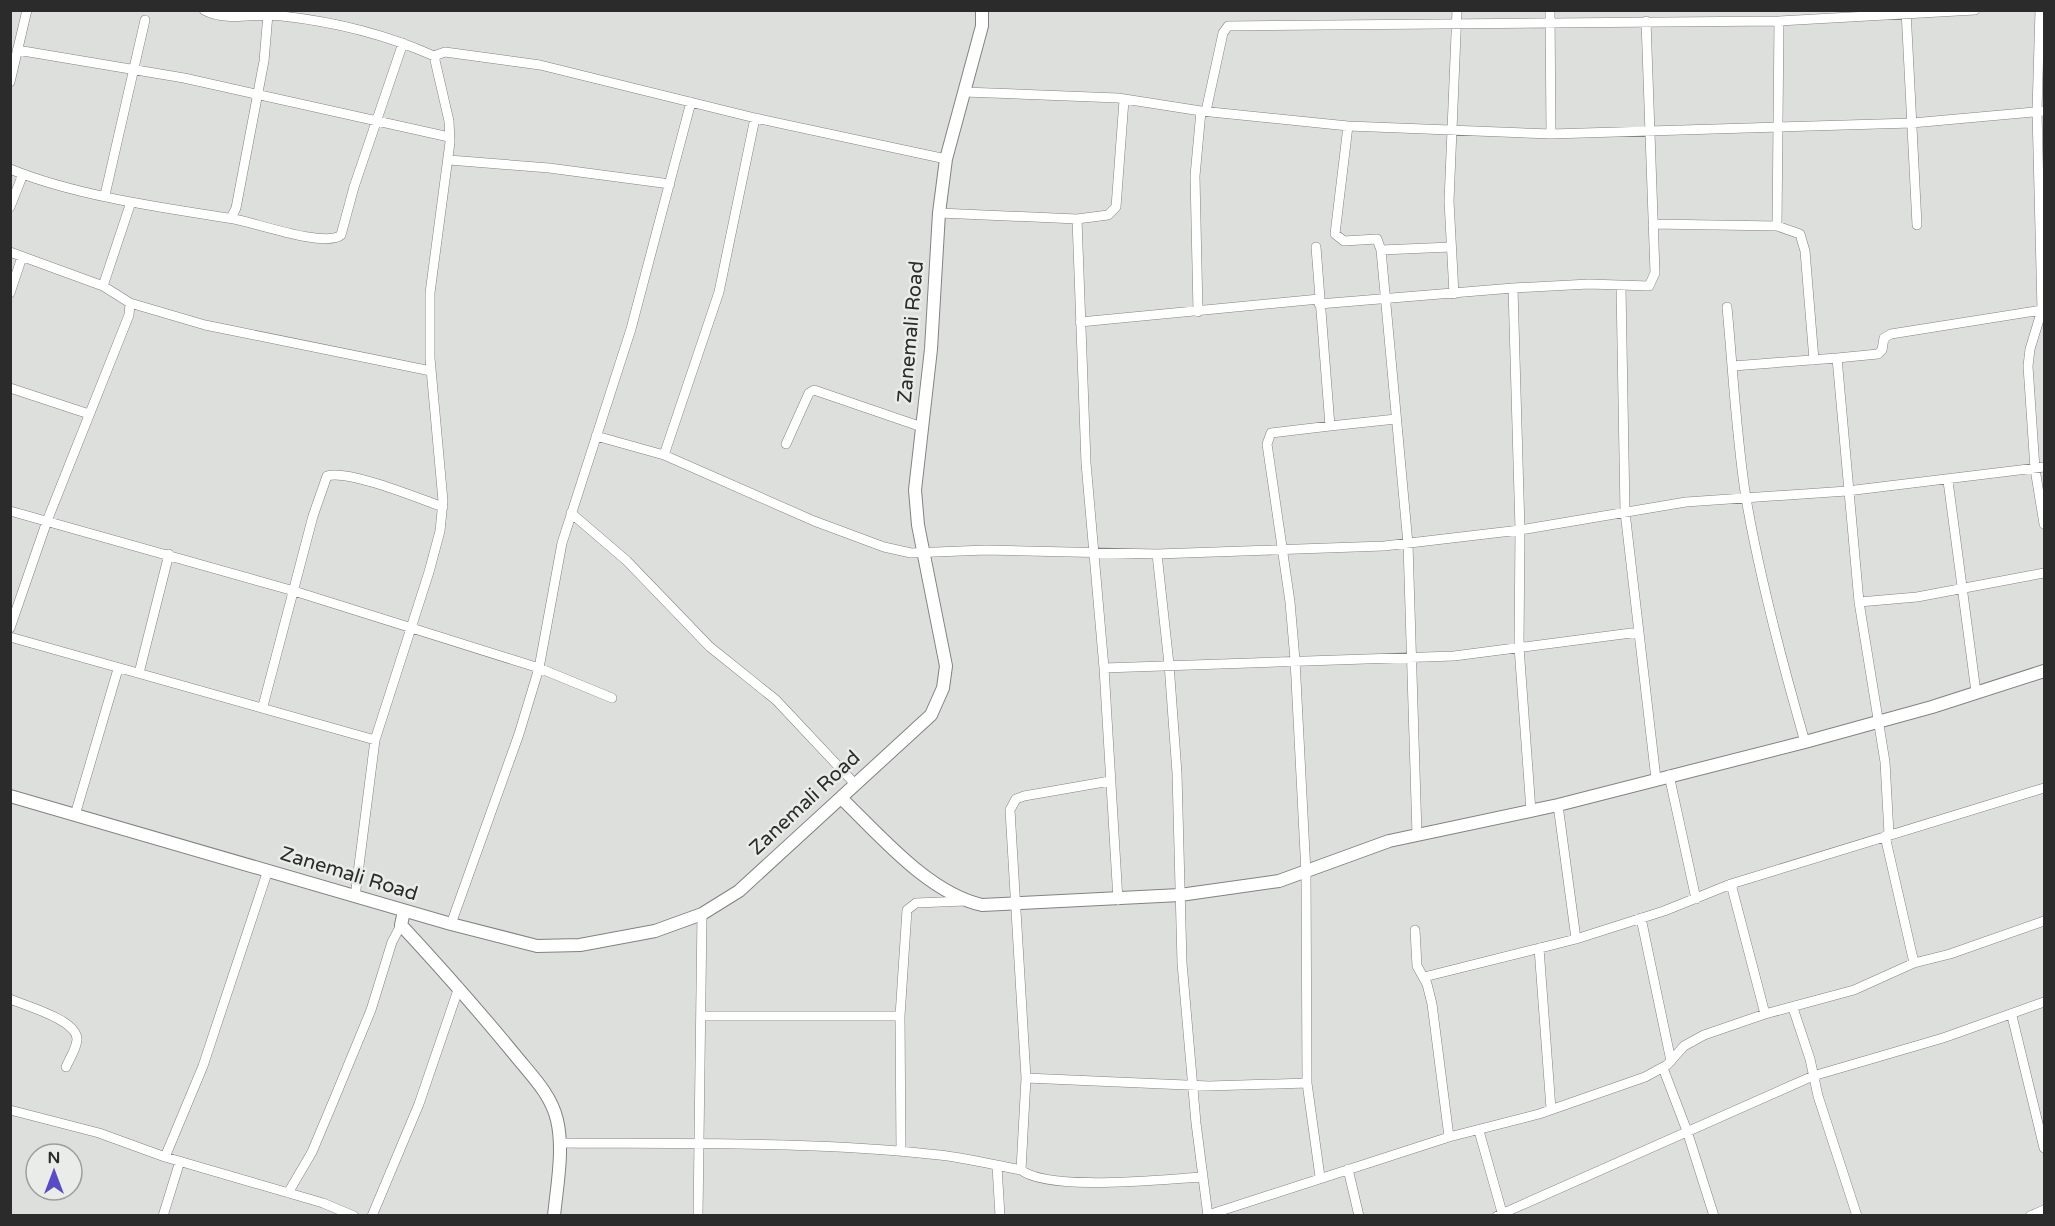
<svg xmlns="http://www.w3.org/2000/svg" width="2055" height="1226" viewBox="0 0 2055 1226" font-family="'Varela Round',sans-serif">
<rect width="100%" height="100%" fill="#dddfdc"/>
<g fill="none" stroke-linecap="round" stroke-linejoin="round">
<defs>
<path id="minor" d="M204,10C228,23 257,12 282,16C336,22 385,34 434,56L445,52L540,65L755,118L946,159
M1550,10L1551,134
M1906,10L1917,225
M2040,10L2037,111L2042,310L2030,349L2028,366L2035,469L2044,524
M17,50L184,78L449,137
M10,82L27,10
M964,92L1118,98L1201,111L1348,126L1551,134L1912,123L2044,111
M1206,111L1223,33L1228,26L1779,21L1975,10
M1348,126L1335,234L1344,241L1377,239L1381,250L1408,544L1417,835
M449,160L549,168L670,184
M10,169C76,196 164,208 234,219C256,223 325,248 341,235L354,187L403,43
M105,195L145,20
M10,207L23,174
M939,213L1077,219L1086,463L1104,668L1118,900
M231,218L236,208L264,61L268,14
M1077,219L1108,215L1116,207L1124,100
M1653,224L1777,226L1800,234L1805,251L1814,360
M1777,226L1779,21
M1316,247L1330,426L1271,433L1267,444L1290,602L1295,660L1306,873L1307,1083L1320,1177
M1381,250L1451,247
M10,252L103,286L130,303L205,325L431,371
M103,286L131,202
M1621,287L1625,512L1656,779
M1513,288L1520,530L1519,647L1531,811
M10,293L22,257
M1454,294L1449,201L1457,10
M1319,304L1513,288L1589,284L1649,286L1655,273L1646,21
M1727,307C1733,370 1736,435 1746,498C1760,580 1782,662 1805,742
M1198,312L1195,176L1201,111
M1080,322L1319,299
M1837,358L1878,354L1882,350L1884,338L1891,334L2042,310
M1733,366L1837,358L1859,602L1885,762L1889,834
M10,388L89,414
M1330,426L1396,419
M596,436L664,455L814,521L884,547L911,553L986,550L1157,554L1384,546L1520,530L1686,502L1847,491L2044,467
M786,444L809,393L814,390L922,427
M664,455L719,292L755,118
M1948,481L1976,692
M10,511L294,591L539,668L612,698
M571,513L627,561L710,647L776,700L855,784
M1157,554L1169,664L1177,773L1182,963L1196,1123L1208,1216
M1859,602L1917,597L2044,573
M10,628L47,521L129,315L130,303
M10,637L375,740
M1104,668L1454,656L1639,632
M139,673L169,554
M263,706L313,516L327,476C347,469 420,499 443,507
M1669,775L1696,899
M1558,805L1576,939
M75,815L118,669
M1885,836L1914,963
M1731,884L1765,1014
M355,897L375,740L429,572L440,531L443,501L430,358V293L450,142L449,121L434,56
M1641,918L1671,1061
M451,924L519,734L539,668L562,543L631,329L691,102
M1415,930L1417,966L1427,984L1432,1004L1449,1137
M1539,948L1551,1109
M1424,977L1576,939L1664,911L1731,884L2044,788
M10,999C26,1006 78,1020 77,1040C76,1049 70,1058 66,1067
M1793,1008L1810,1059L1818,1096L1857,1216
M701,1016H900
M2012,1016L2044,1148
M1663,1068L1687,1131L1714,1216
M1026,1078L1209,1086L1307,1083
M10,1110L99,1133L165,1157L323,1203L354,1216
M1479,1131L1503,1216
M559,1143C686,1144 814,1141 939,1155C967,1158 994,1165 1021,1170C1050,1192 1164,1179 1203,1177
M901,1152L900,1016L907,910L916,903L965,901
M165,1157L203,1066L268,870
M997,1166L1000,1216
M1348,1169L1359,1216
M1021,1170L1026,1078L1010,810L1016,799L1024,796L1110,781
M288,1193L312,1152L333,1102L371,1010L392,942L401,925
M1208,1215L1449,1137L1539,1114L1645,1077L1667,1065L1684,1046L1704,1035L1765,1014L1854,990L1914,963L1950,954L2044,921
M163,1216L180,1161
M372,1216L419,1104L459,987
M698,1216L702,914
M1497,1216L1813,1076L1943,1038L2044,1002
M2030,1216L2044,1210"/>
<path id="tertiary" d="M10,796L451,924L537,946L580,945L655,931L702,914L739,891L931,715L943,688L946,666L918,525L915,490L931,349L939,213L946,159L982,26V10
M841,798C880,835 928,893 982,905L1180,895L1279,881L1389,841L1558,805L1805,742L1932,707L2044,671
M404,911L401,925C440,967 478,1010 515,1055C531,1075 551,1094 557,1120C564,1150 557,1185 554,1216"/>
</defs>
<!-- minor casing -->
<use href="#minor" stroke="#828381" stroke-width="10"/>
<!-- tertiary casing -->
<use href="#tertiary" stroke="#828381" stroke-width="14"/>
<!-- minor -->
<use href="#minor" stroke="#fff" stroke-width="9"/>
<!-- tertiary -->
<use href="#tertiary" stroke="#fff" stroke-width="12"/>
</g>
<g text-anchor="middle" dominant-baseline="central" stroke-width="5" stroke-linejoin="round" paint-order="stroke">
<!-- street labels -->
<g font-size="20" fill="#2a2b2a" stroke="#eaece9">
<text transform="translate(911 332) rotate(-85)">Zanemali Road</text>
<text transform="translate(805 803) rotate(-43)">Zanemali Road</text>
<text transform="translate(349 874) rotate(17)">Zanemali Road</text>
</g>
</g>
<!-- border -->
<rect width="2055" height="1226" fill="none" stroke="#2a2b2a" stroke-width="24"/>
<!-- north arrow -->
<g transform="translate(54 1172)"><circle r="28" fill="#eaece9" stroke="#9d9f9d" stroke-width="1.5"/>
<path d="M0-4.5L10 22L0 15L-10 22Z" fill="#584bc3"/>
<text y="-9" font-size="16" font-weight="bold" text-anchor="middle" fill="#2a2b2a">N</text>
</g>
</svg>
